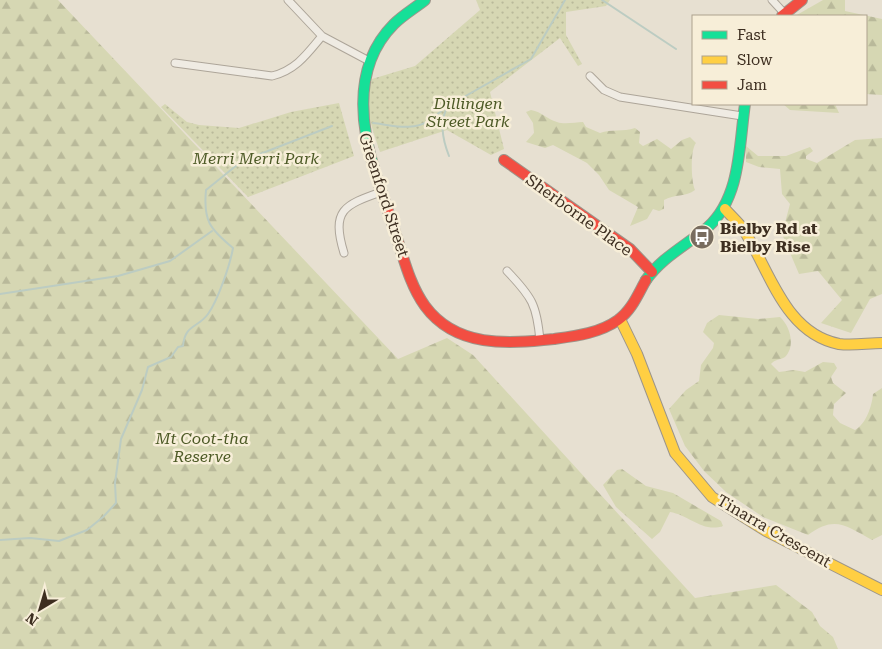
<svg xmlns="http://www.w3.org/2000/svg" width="882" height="649" viewBox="0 0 882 649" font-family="'Roboto Serif',serif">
<defs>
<pattern id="grass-dots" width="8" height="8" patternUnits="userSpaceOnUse" patternTransform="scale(1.25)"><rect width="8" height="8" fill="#d6d7b3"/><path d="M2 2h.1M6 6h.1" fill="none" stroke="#b9b99a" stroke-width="1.8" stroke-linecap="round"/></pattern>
<pattern id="forest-firs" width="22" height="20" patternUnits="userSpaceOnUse" patternTransform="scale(1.25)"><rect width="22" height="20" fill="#d6d7b3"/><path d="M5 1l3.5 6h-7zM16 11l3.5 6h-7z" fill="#b9b99a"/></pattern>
</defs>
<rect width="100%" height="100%" fill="#e7e0d1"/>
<!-- grass -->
<path fill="url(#grass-dots)" d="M476,0H610L606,6L566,12V35L582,64L578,66L560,38L490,92L504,149L491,155L447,130L380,152C372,127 362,105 372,79L415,66L480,10Z
M339,103L354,156L248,197L161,107L165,104L187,122L199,125L239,128L291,112Z"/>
<!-- forest -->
<path fill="url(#forest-firs)" d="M0,0H58L398,359L447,338L473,355L695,598L776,585L812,612L820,626L833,637L838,649H0Z
M823,0H845V11L882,19V95L866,94V16H795Z
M783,104H835L839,113L790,110Z
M531,110C542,112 547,119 557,122C565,125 575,122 583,122L586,127L600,133C611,129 623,132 635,128L640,132L639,143L643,146L657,139L671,149L682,140L690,137L696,143C690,150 691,181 695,190C686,197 674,194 664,200V209L659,211L653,209L647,219L630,226L638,207L609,190L599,175L587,163L553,145L545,148L526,142L534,133L533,123L526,112Z
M882,138V294L870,299L851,333L821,323L842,300L818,271L799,274L782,234L790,204L782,194L780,169L759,167L746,162V146L758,156H786L810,147L813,151L806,156V159L817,163L855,140Z
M719,315L758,319L780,317C790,326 796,346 785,357C780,360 775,359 771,364L779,372L794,370L805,372L823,362L834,363L837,368L831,377L833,383L846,393L834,404L833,415L840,423L855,430C866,424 872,406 873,394L882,388V535L872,540C846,526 835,515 808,535L763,517L726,492L704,471L685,446L669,409L686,390L699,381L701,365L713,348L714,343L703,332L707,323Z
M622,469L646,486L673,493L721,521L723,526C703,533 689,515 670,512L660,532L652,539L616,507L603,485L617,470Z"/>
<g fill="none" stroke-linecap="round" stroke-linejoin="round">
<!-- stream -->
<path stroke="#bcccc2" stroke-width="2" d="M602,0L676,49
M373,123C392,125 413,132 430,120C443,111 446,103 462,98L531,59L565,0
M449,156C442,138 439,121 449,103
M0,294L118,276L170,261L212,231
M0,540L30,538L59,541L87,530L103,517L116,503L115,483L121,439L142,390L148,367L171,357L178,347L183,346C185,324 198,328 208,314C218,300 230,265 233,248C210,229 203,221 206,190L242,161L332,126"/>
<defs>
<path id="street" d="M288,0L322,36L369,61
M772,0L784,13
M175,63L272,76C296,70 307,54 322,36
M590,76L604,90L620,97L742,116
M344,253C331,210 344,205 381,192
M507,271C532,297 537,305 540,341"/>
<path id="fast" d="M375,172C359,121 354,64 394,24C403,15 415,8 425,0
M646,280C662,257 687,245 708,227C741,197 739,145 745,104"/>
<path id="slow" d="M725,209C731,216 738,222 743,229C770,270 784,333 839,344C853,346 868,343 882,343
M620,319L637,354L675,453L712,497L766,531L882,590"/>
<path id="jam" d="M782,16L802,0
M504,160L630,249L652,272
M375,172C381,191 388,210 394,229C403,255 409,284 425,306C456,348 507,344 554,339C576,336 600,333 618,320C632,310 638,294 646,280"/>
</defs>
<!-- street casing -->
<use href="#street" stroke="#ada599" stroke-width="9"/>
<!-- fast casing -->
<use href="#fast" stroke="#9c958a" stroke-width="12"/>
<!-- slow casing -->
<use href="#slow" stroke="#9c958a" stroke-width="12"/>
<!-- jam casing -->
<use href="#jam" stroke="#9c958a" stroke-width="12"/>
<!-- street -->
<use href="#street" stroke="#efebe3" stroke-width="7"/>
<!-- fast -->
<use href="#fast" stroke="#16e098" stroke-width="10"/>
<!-- slow -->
<use href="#slow" stroke="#ffcf43" stroke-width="10"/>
<!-- jam -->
<use href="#jam" stroke="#f24e42" stroke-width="10"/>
</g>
<!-- icons -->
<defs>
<symbol id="bus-disc" viewBox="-11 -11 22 22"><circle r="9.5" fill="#786c5e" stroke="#f7eed8"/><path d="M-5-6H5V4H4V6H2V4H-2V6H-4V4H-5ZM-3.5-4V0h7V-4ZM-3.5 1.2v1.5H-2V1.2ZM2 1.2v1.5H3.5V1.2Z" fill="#fff"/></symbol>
</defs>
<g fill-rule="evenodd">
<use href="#bus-disc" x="688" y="223" width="28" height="28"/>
</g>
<g text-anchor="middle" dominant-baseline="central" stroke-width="5" stroke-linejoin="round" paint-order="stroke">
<!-- park labels -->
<g font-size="16" font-style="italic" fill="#4d5a26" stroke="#f7eed8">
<text x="468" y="103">Dillingen<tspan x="468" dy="18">Street Park</tspan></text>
<text x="256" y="158">Merri Merri Park</text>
<text x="202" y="438">Mt Coot-tha<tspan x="202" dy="18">Reserve</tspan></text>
</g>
<!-- street labels -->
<g font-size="16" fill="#3d2e20" stroke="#f7eed8">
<text transform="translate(384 195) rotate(72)">Greenford Street</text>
<text transform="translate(579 215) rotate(36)">Sherborne Place</text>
<text transform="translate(774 531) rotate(30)">Tinarra Crescent</text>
</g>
<!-- poi labels -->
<g font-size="16" font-weight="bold" fill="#3d2e20" stroke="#f7eed8" text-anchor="start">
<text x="720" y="228">Bielby Rd at<tspan x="720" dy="18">Bielby Rise</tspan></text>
</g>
</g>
<!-- legend -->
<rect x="692" y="15" width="175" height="90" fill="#f7eed8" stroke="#ada18e"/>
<rect x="702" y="31" width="25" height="8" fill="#16e098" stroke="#ada18e"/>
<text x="737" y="40" font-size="15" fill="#3d2e20">Fast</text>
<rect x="702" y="56" width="25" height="8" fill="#ffcf43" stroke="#ada18e"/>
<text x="737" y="65" font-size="15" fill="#3d2e20">Slow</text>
<rect x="702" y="81" width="25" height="8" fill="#f24e42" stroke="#ada18e"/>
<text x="737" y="90" font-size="15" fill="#3d2e20">Jam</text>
<!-- north arrow -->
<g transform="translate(40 609) rotate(218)" stroke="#f7eed8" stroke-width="4" paint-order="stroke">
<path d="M0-4L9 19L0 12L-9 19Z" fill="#3d2e20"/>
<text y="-8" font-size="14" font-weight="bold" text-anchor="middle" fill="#3d2e20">N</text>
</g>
</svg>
